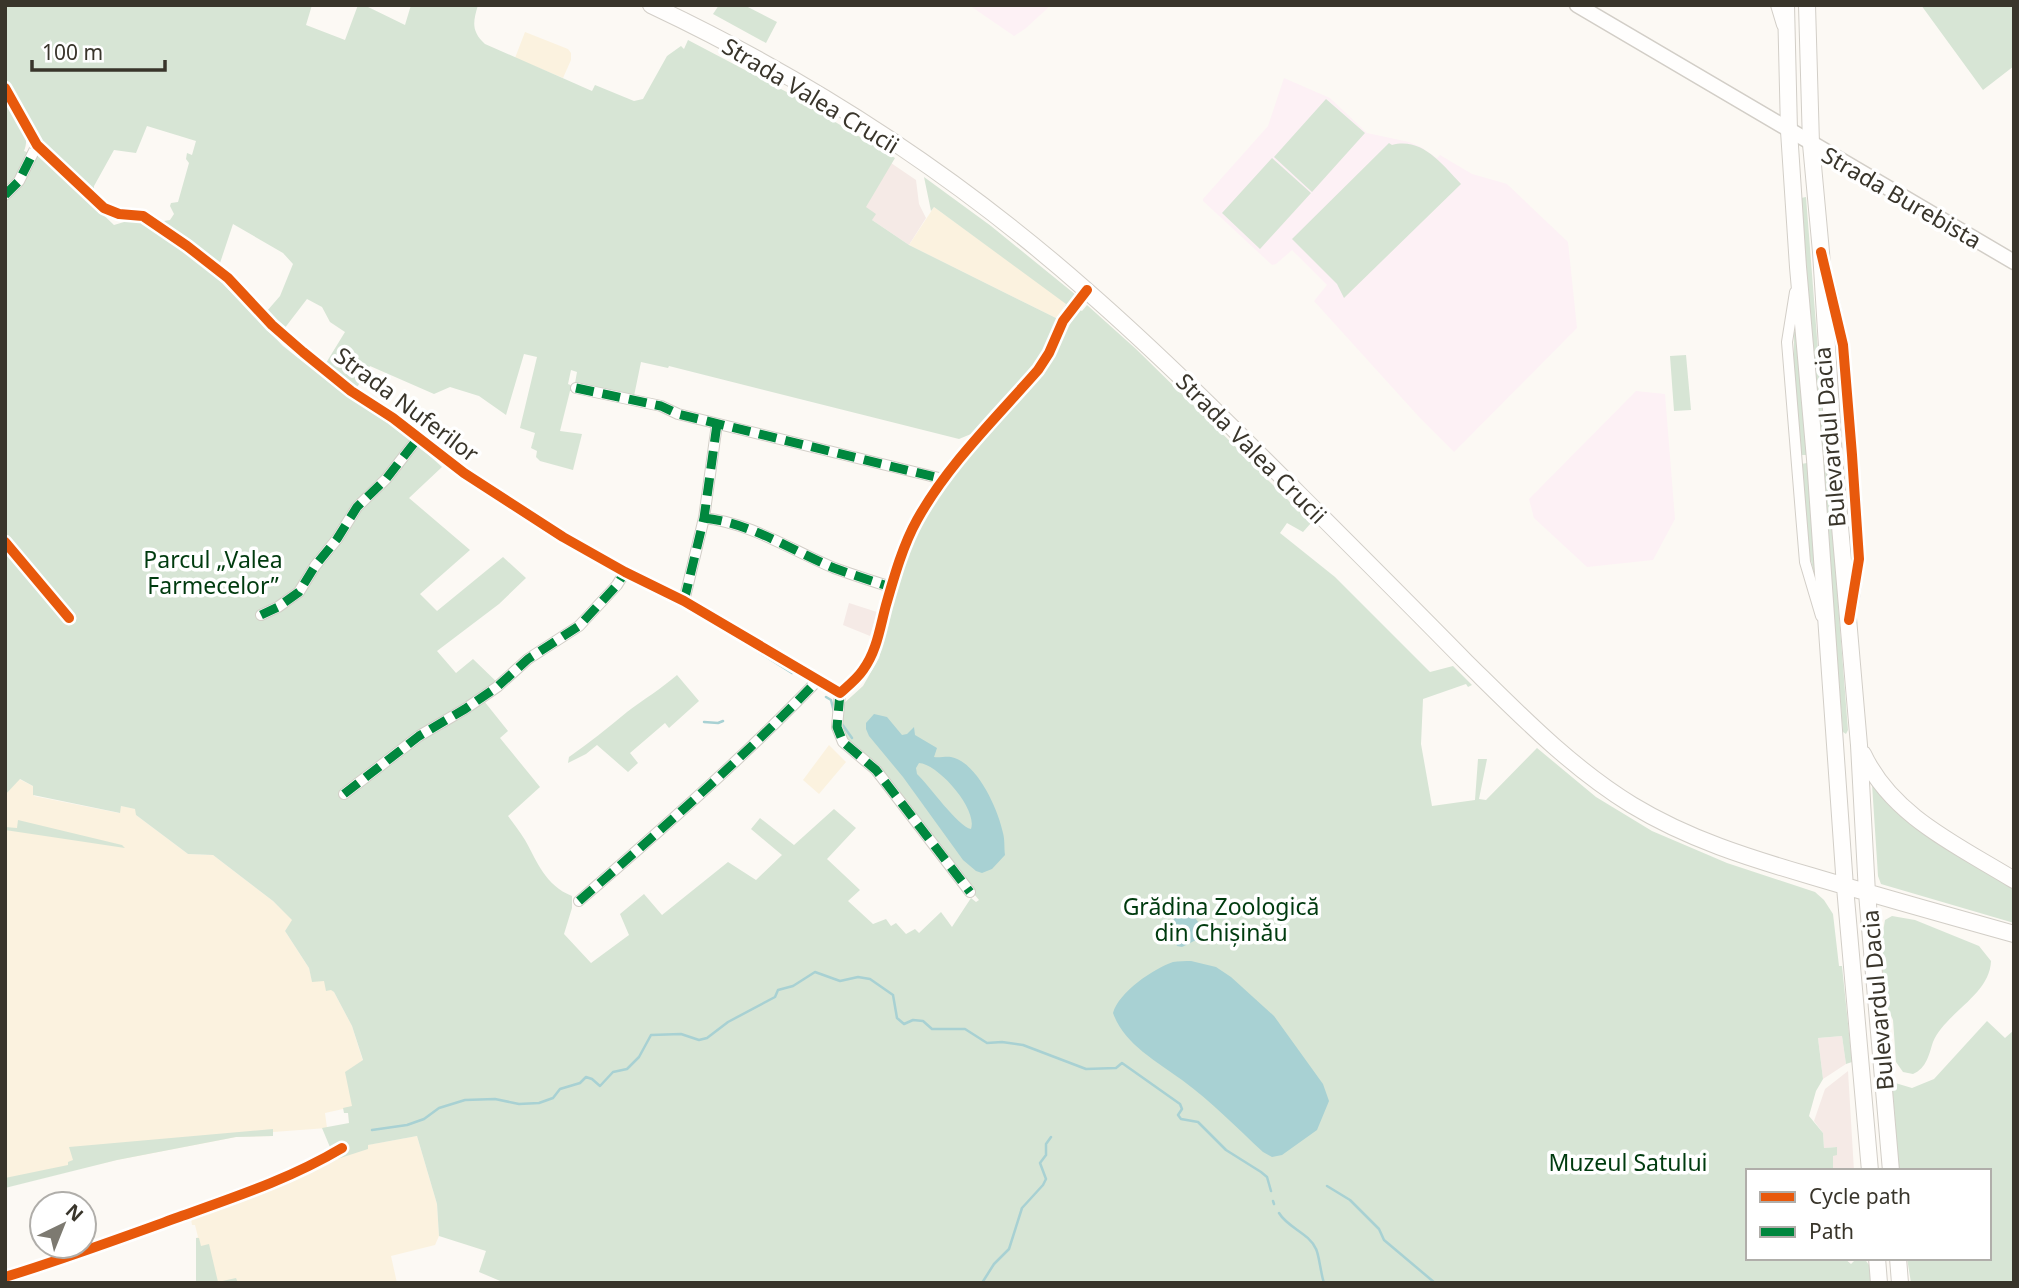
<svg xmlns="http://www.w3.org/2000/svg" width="2019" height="1288" viewBox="0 0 2019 1288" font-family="'Noto Sans',sans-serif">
<rect width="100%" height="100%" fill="#fcf9f4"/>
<!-- commercial -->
<path fill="#f5eae6" d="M891,163L916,180L919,204L926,218L909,245L872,220L865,207Z
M849,603L877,612L870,636L843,625Z
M1842,1036L1846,1064L1823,1079L1818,1038Z
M1848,1071L1854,1171H1833L1832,1160L1836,1147L1824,1148L1823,1133L1814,1121L1825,1089Z"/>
<!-- built -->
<path fill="#fbf2df" d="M525,32L568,49L571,53V60L563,78L515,58Z
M934,207L1066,303L1058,319L909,245Z
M829,745L846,762L819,794L803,780Z
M19,779L33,786L34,796L119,813L121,806L136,809V815L188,854L213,855L273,901L293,920L285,931L309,968L312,981H324L334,992L352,1026L363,1061L352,1107L325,1113L327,1128L273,1132V1136L236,1137L117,1160L5,1186V795Z
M417,1136L437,1204L439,1236L435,1245L391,1256L397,1283L196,1282V1238L198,1237L195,1225H192L191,1219L242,1201L345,1155L367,1149V1145Z"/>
<!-- education -->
<path fill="#fdf1f5" d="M969,5H1051L1025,29L1014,36Z
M1284,78L1330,98L1367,133L1409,142L1421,147L1437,158L1440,155L1472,174L1507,184L1568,242L1577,328L1454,452L1420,418L1314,301L1327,285L1292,250L1276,264L1272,265L1203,201V199L1268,126Z
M1636,391L1665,394L1675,519L1653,560L1587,567L1534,518L1529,499Z"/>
<!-- green -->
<path fill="#d7e5d5" d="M5,5H312L306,25L345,40L358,5H364L405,25L411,5H478C473,22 471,31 485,44L592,91L595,85L634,101L643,99L667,56L681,46L684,49L688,40L817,108V111L895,158L866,207L876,214L872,220L909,245L1058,319L1066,304L934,207L931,211L924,177L991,226L1076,295L1058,319L1037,362L971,434L959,439L669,366L668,368L641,362L634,396L575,383L577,372L571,370L568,384L573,386V391H570L560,431L582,434L573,470L540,461L536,457L537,451L531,448L535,433L520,428L537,357L524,354L506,415L479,396L450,387L434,394L370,366L356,389L326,363L345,332L330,322L322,307L307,299L284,329L267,311L280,296L293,264L283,253L233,224L219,266L175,233L164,221L170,220L174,214L170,206L171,203L178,202L189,163L186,159L187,153L192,155L196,141L147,126L136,153L114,150L94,186V191L33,133L22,107L5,81Z
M719,5H744L777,22L766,43L713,14Z
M1921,5H2014V66L1983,90Z
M5,98C15,113 32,133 24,151L43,158L114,225L134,219L183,248L222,283L283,346L337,389L410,438L442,467L409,498L470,550L420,594L437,611L503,557L526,578L499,604L437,651L456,673L473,659L502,687L484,701L508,731L500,738L540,787L508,816C514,824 520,832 525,840C538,863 545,885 572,896V908L564,934L591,963L629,935L620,914L644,894L662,915L728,862L756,880L782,855L751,829L760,818L794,845L834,809L856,828L827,859L860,890L848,901L873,924L886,919L891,926L896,923L906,934L915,929L919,933L941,912L952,927L971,898L976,902L979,900L851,746L840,729L842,705L863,686L879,658L898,575L913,537L942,489L1047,365L1063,333L1080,310L1082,311L1087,305L1136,349L1247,458L1266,470L1263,475L1311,523L1303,532L1287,523L1280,533L1335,577L1430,672L1453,666L1472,685L1468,687L1466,684L1423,699L1421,744L1432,806L1475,800L1478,759H1487L1479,799L1486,800L1537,748L1596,797L1652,831L1727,863L1815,892L1824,900L1833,914L1839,966H1842L1852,1062L1846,1064L1842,1036L1818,1038L1823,1079L1816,1091L1809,1116L1823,1133L1824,1148L1837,1147V1155L1833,1156V1171H1748V1258H1844L1851,1264L1857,1258H1864L1869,1265L1871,1283H505L479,1272L486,1251L439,1236L437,1204L417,1136L368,1145V1149L328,1162L327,1160L332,1152L322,1128L349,1123L348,1113H344L343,1108L352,1106L345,1072L363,1060L352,1026L334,992L331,990L326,991L324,981L312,982L309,968L285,931L292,920L273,901L213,855L188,854L136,815L135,809L121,806L120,813L33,795V786L20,779L5,795Z
M1326,99L1365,133L1312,192L1274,157Z
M1389,143L1392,145C1422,137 1442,164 1461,184L1344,298L1337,284L1292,239Z
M1272,158L1311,193L1260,249L1222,213Z
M1806,197L1826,453L1821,454L1801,198Z
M1797,331L1807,455H1800L1794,363V332Z
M1686,355L1691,410L1674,411L1670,356Z
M1821,462H1827L1848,730L1846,734L1843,732Z
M1807,463L1816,578H1815L1808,547L1801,464Z
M677,675L699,701L669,728L665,723L630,753L638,763L628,772L597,745L586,754L568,763L569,757C589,743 608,728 627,712C644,699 661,689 677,675Z
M1872,784L2014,885V923L1881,884L1878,876Z
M18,820L122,845L125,848L5,830V827L17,828Z
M1892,916L1915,920L1979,946L1991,961C1990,995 1945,1013 1933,1042C1929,1054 1927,1068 1913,1074L1903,1072L1896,1062L1893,1020L1885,1002L1879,932H1883L1885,920Z
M1987,1021L2005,1038L2014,1030V1283H1911L1907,1258H1989V1171H1899L1892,1082L1912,1088L1934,1079Z
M273,1129V1136L236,1137L117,1160L5,1188V1178L68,1165V1162L73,1160L69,1147Z
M196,1238H199L201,1246L209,1244L218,1282L236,1278L238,1283L196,1282Z"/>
<!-- water -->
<path fill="#a8d1d3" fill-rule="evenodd" d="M874,714L887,717L902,735L907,734L914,727L915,735L937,748L934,757C939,758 946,756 951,757C977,762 998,809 1003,833C1005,840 1004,848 1005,855L992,869L982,873L976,871L963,860L903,777L869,736L866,729V723ZM919,763C938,764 978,809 971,829C958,827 929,785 917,774L916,768Z
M1182,911L1193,915L1202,927L1198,939L1182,947L1177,946C1172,934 1168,918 1182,911Z
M1191,961L1216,967L1231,977L1274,1016L1323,1084L1329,1101L1317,1130L1282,1155L1272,1157L1263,1152C1237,1128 1211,1101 1182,1080C1155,1060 1124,1044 1113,1013C1119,992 1153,969 1173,962C1178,961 1186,961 1191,961Z"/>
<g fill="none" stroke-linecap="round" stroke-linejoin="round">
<!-- stream -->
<path stroke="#a8d1d3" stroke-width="2.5" d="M629,580L653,592
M666,598L682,605
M709,621L747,645
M757,651L792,673
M826,697L831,700L834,712
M704,722L718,723L723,721
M842,724L852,738
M372,1130L407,1125L424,1119L439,1108L465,1100L495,1099L519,1104L539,1103L553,1098L560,1089L580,1083L586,1077L592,1079L600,1086L613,1072L627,1069L639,1057L651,1035L681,1034L699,1040L707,1038L728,1022L775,997L778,990L793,986L815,972L840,981L858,977L870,979L893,995L897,1018L904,1024L913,1020L923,1021L932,1029H965L987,1043L1002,1042L1023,1045L1086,1069L1116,1068L1122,1063L1180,1104L1182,1109L1178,1115L1181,1119L1198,1122L1226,1150L1261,1172L1267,1177L1271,1191
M1327,1186L1350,1200L1379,1229L1384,1240L1435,1283
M1273,1201L1274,1204
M1279,1213C1288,1228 1309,1233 1316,1249C1319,1254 1321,1275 1324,1283
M982,1283L994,1264L1009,1249L1022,1208L1043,1185L1046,1179L1040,1163L1046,1155V1144L1051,1137"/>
<defs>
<path id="street" d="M1776,5L1782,25
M5,88L37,145L104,208L119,214L143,216L187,246L228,278L272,325L303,352L351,391L393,418L464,473L563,537L625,572L684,601L840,693
M5,195L19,181L37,145
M1829,281C1844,336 1847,392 1852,450C1856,503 1863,556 1852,609
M1795,292L1787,342L1801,514L1805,562L1821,616
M576,388L661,406L678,414L943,479
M704,518C751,523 791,550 834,568C853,575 872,581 891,587
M5,542L69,618
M684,601L704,518L717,424
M261,615L278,607L299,592L315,566L337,539L357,507L386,479L419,437
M840,693C848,686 857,679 863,670C877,651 880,627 886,605C894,577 903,545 917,520C948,464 996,418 1038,370L1049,353L1063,321L1087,290
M840,693L837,727L843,742L876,770L970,892
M344,794L419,736L465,709L497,687L528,659L579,626L617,585L625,572
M579,901C661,830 742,759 818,680
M5,1277C64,1259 121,1238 179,1217C235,1197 290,1179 342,1148"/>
<path id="secondary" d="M1577,5L2014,262"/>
<path id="primary" d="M651,5C808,79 957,176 1087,291C1167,361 1242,437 1318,513C1367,562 1417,612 1466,662C1518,713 1570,767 1632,805C1688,839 1749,858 1811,876C1878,896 1946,915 2014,934
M1786,5L1789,131L1798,267L1815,459L1845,887L1870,1171
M1807,5L1811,144L1821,252L1834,457L1859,745L1867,893L1891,1171
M1863,754C1892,816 1957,845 2014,880
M1877,1258L1879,1283
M1898,1258L1900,1283"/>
</defs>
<!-- street casing -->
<use href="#street" stroke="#d2cec7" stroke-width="12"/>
<!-- secondary casing -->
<use href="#secondary" stroke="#d2cec7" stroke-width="17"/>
<!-- primary casing -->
<use href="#primary" stroke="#d2cec7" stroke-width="18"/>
<!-- street -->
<use href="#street" stroke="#fffefd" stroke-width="10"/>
<!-- secondary -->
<use href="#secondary" stroke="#fffefd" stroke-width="14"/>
<!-- primary -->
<use href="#primary" stroke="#fffefd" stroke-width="16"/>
<!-- quiet -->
<path stroke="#00873e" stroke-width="9" stroke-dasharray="18 9" stroke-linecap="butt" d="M5,195L19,181L37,145
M576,388L661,406L678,414L943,479
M704,518C751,523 791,550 834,568C853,575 872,581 891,587
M684,601L704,518L717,424
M261,615L278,607L299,592L315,566L337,539L357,507L386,479L419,437
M840,693L837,727L843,742L876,770L970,892
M344,794L419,736L465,709L497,687L528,659L579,626L617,585L625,572
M579,901C661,830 742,759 818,680"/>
<defs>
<path id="cycleway" d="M5,88L37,145L104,208L119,214L143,216L187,246L228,278L272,325L303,352L351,391L393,418L464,473L563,537L625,572L684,601L840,693C848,686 857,679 863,670C877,651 880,627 886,605C894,577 903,545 917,520C948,464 996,418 1038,370L1049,353L1063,321L1087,290
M1821,252L1843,345L1852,455L1859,559L1849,620
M5,542L69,618
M5,1277C64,1259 121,1238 179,1217C235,1197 290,1179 342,1148"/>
</defs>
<!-- cycleway casing -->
<use href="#cycleway" stroke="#fff" stroke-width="15"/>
<!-- cycleway -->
<use href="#cycleway" stroke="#e8590c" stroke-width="10"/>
</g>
<g text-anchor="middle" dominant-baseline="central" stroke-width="7" stroke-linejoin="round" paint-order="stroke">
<!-- street labels -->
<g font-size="23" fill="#39352b" stroke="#fff">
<text transform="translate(811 95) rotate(31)">Strada Valea Crucii</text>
<text transform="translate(1902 197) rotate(30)">Strada Burebista</text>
<text transform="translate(407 404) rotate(37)">Strada Nuferilor</text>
<text transform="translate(1829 437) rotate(-95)">Bulevardul Dacia</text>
<text transform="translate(1252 448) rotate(45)">Strada Valea Crucii</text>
<text transform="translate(1877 1000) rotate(-95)">Bulevardul Dacia</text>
</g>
<!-- park labels -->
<g font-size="23" fill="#003b0f" stroke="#fff">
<text x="213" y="559">Parcul „Valea<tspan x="213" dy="26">Farmecelor”</tspan></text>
<text x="1221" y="906">Grădina Zoologică<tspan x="1221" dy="26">din Chișinău</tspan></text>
<text x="1628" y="1162">Muzeul Satului</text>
</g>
</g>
<!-- border -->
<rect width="2019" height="1288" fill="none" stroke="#39352b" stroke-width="14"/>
<!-- legend -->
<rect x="1746" y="1169" width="245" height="91" fill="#ffffff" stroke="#b0aeaa" stroke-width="2"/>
<rect x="1760" y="1192" width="35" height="10" fill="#e8590c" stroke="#b0aeaa" stroke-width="2"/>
<text x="1809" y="1204" font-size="21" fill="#39352b">Cycle path</text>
<rect x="1760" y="1227" width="35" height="10" fill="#00873e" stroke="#b0aeaa" stroke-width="2"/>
<text x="1809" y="1239" font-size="21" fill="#39352b">Path</text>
<!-- north arrow -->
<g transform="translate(63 1225) rotate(43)"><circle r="33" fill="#ffffff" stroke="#b0aeaa" stroke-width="2"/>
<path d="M0-5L12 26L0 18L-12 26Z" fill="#7d7a71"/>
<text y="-10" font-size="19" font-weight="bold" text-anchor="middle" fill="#39352b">N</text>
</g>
<!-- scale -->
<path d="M32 60v10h133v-10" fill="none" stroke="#39352b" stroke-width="3.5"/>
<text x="42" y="60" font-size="21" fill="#39352b" stroke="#ffffff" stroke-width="5" paint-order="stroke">100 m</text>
</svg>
